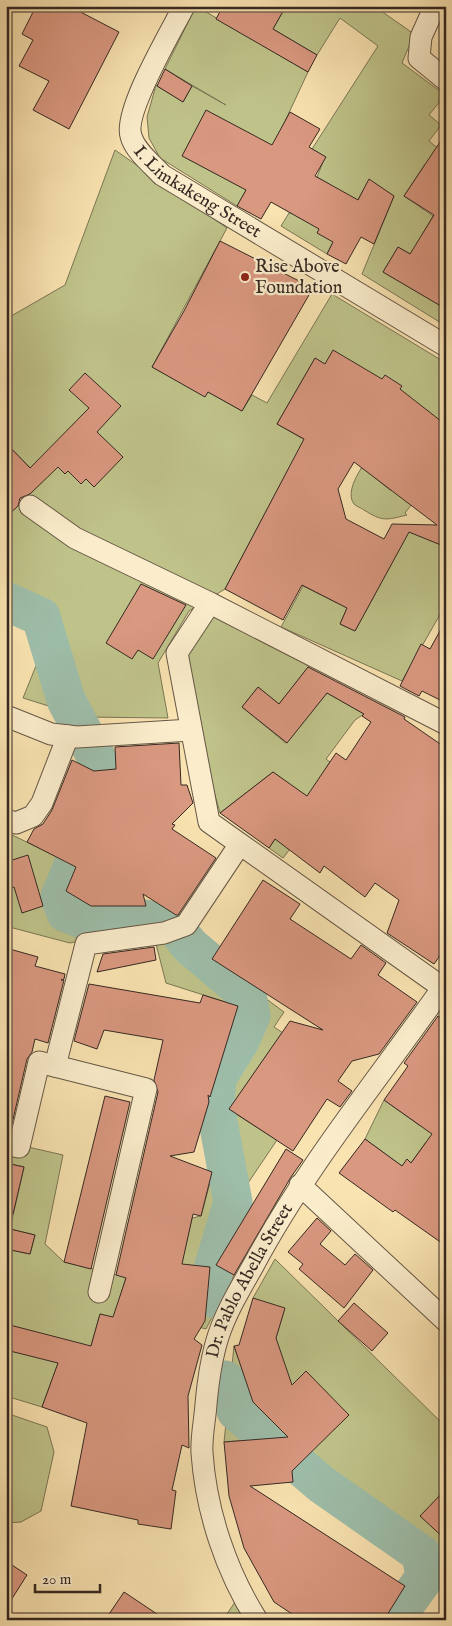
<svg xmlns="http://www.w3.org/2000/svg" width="452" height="1626" viewBox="0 0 452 1626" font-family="'IM FELL English',serif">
<rect width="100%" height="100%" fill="#f9e3b1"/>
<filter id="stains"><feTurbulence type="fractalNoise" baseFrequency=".004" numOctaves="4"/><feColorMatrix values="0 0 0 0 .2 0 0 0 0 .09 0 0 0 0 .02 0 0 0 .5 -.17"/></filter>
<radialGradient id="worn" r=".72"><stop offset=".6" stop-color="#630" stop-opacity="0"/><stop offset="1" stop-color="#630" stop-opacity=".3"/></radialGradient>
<!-- green -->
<path fill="#bfc38a" stroke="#7a7656" d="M196,6L308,72L279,134L237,206L160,158L149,138L147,117L156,85L183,102L192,86L226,105L165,69Z
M286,6H374L414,34L402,63L445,95L429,115L441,125L429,141L446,155V177L425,164L404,196L433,216L423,233L416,257L398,247L383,272L446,309V326L362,274L394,196L369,180L357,201L317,177L325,157L312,149L378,46L340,18L317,55L273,29Z
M115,150L227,228L152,367L205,396L208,392L242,411L252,395L267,403L332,294L446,363V425L368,472L390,490L418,496L405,513L407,515C386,520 383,522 364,510C361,508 356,506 354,504C341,487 375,450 384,437L325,364L315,358L277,424L317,447L312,472L290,466L225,589L189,611L158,663L168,718L84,717L23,698L44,646L40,614L6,615V517L43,481L6,443V319L65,285Z
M289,213L301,214L321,226L333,242L327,254L281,226Z
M409,532L446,547V604L402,681L281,627L303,586L347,608L340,624L355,631Z
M211,609L313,661L279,704L258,687L242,707L286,743L327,693L364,714L355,720L326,759L330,762L321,776L323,807L283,858L269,848L306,796L273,772L220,813L196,726L186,648Z
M6,832L76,866L69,897L91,906H164L190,934L215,951L212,959L284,1012L274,1027L283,1033L231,1111L277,1140L244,1189L248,1211L216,1264L234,1275L206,1329L177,1321L178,1267L185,1248L192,1218L201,1216L218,1153L209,1106L238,1006L166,983L156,944L141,927L70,943L13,928L6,924Z
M384,1100L419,1125L446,1137L426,1142L411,1163L402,1166L365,1139Z
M28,1147L63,1155L45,1244L64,1262L126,1277L114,1318L100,1314L86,1363L60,1358L42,1407L6,1396V1249L30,1254L35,1235L10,1229L24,1167L6,1163V1149Z
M275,1259L446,1427V1568L412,1620H383L405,1586L407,1553L264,1439L224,1442L234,1346L251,1394L276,1338L284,1311L253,1298Z
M6,1413L47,1427L54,1452L41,1511L21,1522L6,1523Z
M235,1602L246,1620H223Z"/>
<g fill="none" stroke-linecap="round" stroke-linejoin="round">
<!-- river -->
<path stroke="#9ebeaa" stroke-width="39" d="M6,601L41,617L66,700L101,766V798L60,897L66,913L90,922L145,919L163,923
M182,936L190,946L247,994L251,1016L240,1041L217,1078L215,1105L233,1202L212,1272L215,1299
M225,1380L236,1411L321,1484L421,1554L425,1577L394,1620"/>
</g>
<!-- building -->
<path fill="#d99880" stroke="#352822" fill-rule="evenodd" d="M36,6H69L119,32L69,129L33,110L49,81L19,66L33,40L22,34Z
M223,6H286L273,29L317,55L308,72L216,19Z
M165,69L192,86L183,102L157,86Z
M206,110L272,145L290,112L320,129L309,147L326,157L315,176L358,200L369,179L394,196L374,244L361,237L346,264L327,254L333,242L317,233L319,229L271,202L261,219L237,206L246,190L182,156Z
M446,133V309L383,272L398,247L410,254L434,215L404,196Z
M220,241L313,288L242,411L208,392L205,397L152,367L184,311Z
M333,350L382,379L385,375L402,386L400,389L446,425V547L409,532L355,631L340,624L347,608L302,585L283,620L225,589L304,439L277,424L315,358L325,364ZM354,462L437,525L392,524L384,539L346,519L338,489Z
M85,373L121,406L97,432L123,457L94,487L86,479L81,484L68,471L65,474L58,467L30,494L20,498L18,506L6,517V443L30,468L89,408L69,390Z
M141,584L186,605L153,659L138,650L132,659L106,643Z
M446,620V703L422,691L419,696L400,686L421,644L430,649Z
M308,667L405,717L404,719L446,748V947L434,964L387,933L399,900L375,883L365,897L324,866L320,873L275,839L269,848L220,813L273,772L307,796L336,753L346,760L371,722L362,716L364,714L327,693L287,743L242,707L258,687L279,704Z
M179,743L181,785H187L193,803L172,824L175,825L172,829L216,858L178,915H176L143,894L146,906H91L66,891L76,867L27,842L34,829L43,824L52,810L72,760L94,771L116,769L115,747Z
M28,855L43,906L22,913L14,887L6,890V862Z
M263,880L300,904L290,919L351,959L361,945L386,963L378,975L417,1002L379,1054L352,1061L338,1081L352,1091L340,1107L327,1099L293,1151L229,1109L290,1021L323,1030L212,959Z
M154,947L156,960L97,972L103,954Z
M6,948L38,957L35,966L65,974L64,979L61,980H64L48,1043L35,1039L32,1052L27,1059L11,1128H6Z
M89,984L200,1003L203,995L238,1006L210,1097L208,1095L209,1102L194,1152L170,1156L212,1172L201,1216L193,1214L182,1264L210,1267L205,1321L194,1339L202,1345L188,1396L189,1448L182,1445L172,1490L176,1491L171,1529L138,1524V1520L71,1506L87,1423L42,1407L58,1363L6,1350V1324L91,1346L100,1314L113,1317L126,1278L116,1275L158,1092L154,1080L163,1040L104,1030L97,1049L74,1041Z
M438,1016L446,1021V1246L395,1210L393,1212L339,1173L365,1139L402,1166L407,1159L411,1163L432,1134L384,1100L408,1066L404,1063Z
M105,1096L130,1102L91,1269L64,1262Z
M286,1149L303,1160L291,1177L234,1275L216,1265Z
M6,1163L24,1167L13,1214H6Z
M317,1218L331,1231L320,1244L345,1265L355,1254L373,1270L344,1308L299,1269L303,1264L288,1252Z
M6,1228L35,1235L30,1254L6,1249Z
M253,1298L285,1308L276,1338L292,1385L306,1371L349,1415L292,1471L293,1482L250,1486L405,1586L384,1620H301L274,1602L244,1548L229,1496L224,1442L288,1437L253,1402L234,1346L239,1345Z
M354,1303L388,1333L372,1351L338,1321Z
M446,1489V1540L420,1516Z
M6,1561L27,1575L6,1608Z
M124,1592L166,1620H105Z"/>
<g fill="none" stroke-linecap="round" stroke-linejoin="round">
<defs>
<g id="minor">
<path id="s1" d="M184,6C171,32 123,112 131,136C135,151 152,164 162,175L446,346"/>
<path d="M435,6L421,37L419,58L446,80"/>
<path d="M30,506L75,538L210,603L446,724"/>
<path d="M210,603L177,653L209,822L446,990"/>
<path d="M6,716L51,734L77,737L191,730"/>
<path d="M6,820L16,823L33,816L42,803L68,736"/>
<path d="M55,1066L86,944L164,933L186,925L240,844"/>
<path d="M6,1144L19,1147L39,1062L146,1089L99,1292"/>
<path d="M300,1185L446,1321"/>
<path id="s2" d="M257,1620C226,1571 206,1511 202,1453C201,1437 205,1420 206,1404C208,1382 211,1359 218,1337C226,1312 240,1289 253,1266C307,1165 380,1077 446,983"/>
</g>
</defs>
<!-- minor casing -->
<use href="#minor" stroke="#665746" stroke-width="23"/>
<!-- minor -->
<use href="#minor" stroke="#fbedcc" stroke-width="21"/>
</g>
<!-- markers -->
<circle fill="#8f2418" stroke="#fbedcc" stroke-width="2" cx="245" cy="277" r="5"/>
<g text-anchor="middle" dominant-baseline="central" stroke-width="4.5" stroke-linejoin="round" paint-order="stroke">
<!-- street labels -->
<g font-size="18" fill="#352822" stroke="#fbedcc">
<text stroke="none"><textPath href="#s1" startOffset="231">I. Limkakeng Street</textPath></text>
<text stroke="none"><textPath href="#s2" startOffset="359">Dr. Pablo Abella Street</textPath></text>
</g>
<!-- poi labels -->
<g font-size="18" fill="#352822" stroke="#fbedcc" text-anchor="start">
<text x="255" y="267">Rise Above<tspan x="255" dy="21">Foundation</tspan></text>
</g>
</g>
<!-- margin -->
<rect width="452" height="1626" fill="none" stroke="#f9e3b1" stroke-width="25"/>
<rect x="8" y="8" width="437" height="1611" fill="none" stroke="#352822" stroke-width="2.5"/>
<rect x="12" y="12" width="427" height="1601" fill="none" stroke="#352822"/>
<!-- scale -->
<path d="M35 1584v8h65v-8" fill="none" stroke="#352822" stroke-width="2.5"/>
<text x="42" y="1584" font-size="15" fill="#352822" stroke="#fbedcc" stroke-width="4" paint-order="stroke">20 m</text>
<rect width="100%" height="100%" filter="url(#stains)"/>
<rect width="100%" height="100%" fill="url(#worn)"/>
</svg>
